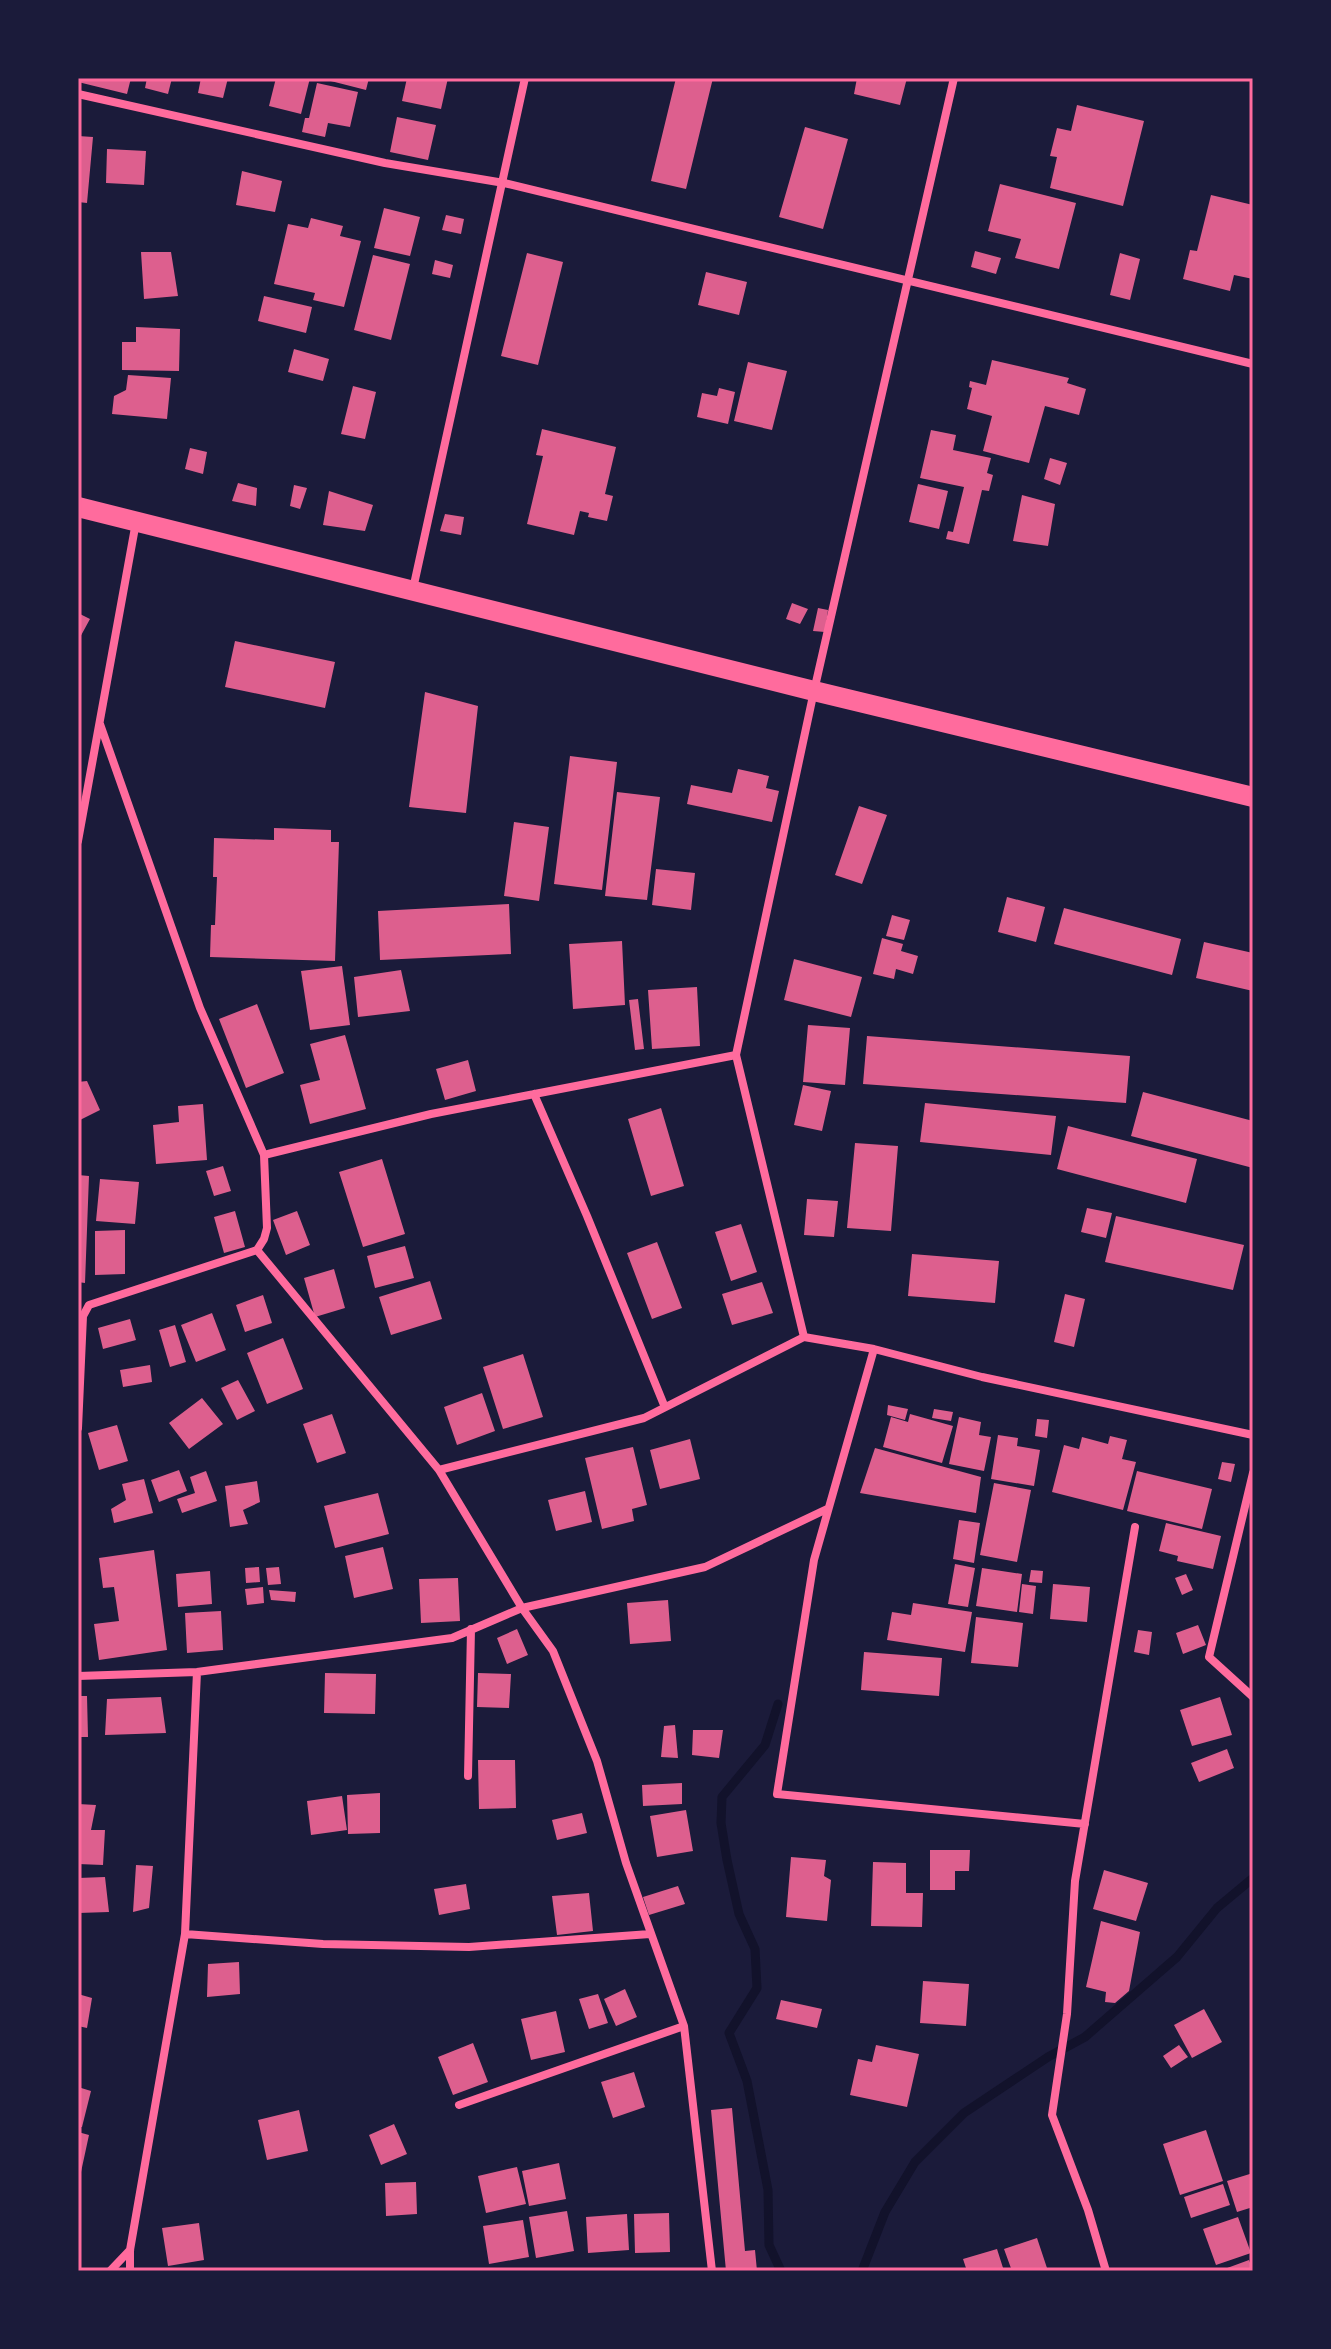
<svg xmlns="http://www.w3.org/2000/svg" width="1331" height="2349" viewBox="0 0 1331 2349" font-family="Overpass,sans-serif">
<rect width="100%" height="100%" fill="#1b1b3a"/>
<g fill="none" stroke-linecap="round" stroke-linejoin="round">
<!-- stream -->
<path stroke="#12122b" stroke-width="9" d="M778,1704L765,1745L722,1797L721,1823L727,1860L739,1914L755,1949L757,1988L729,2033L747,2081L768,2190L769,2245L781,2271
M862,2271L885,2212L915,2162L964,2113L1048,2057L1085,2037L1177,1957L1217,1908L1253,1878"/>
</g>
<!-- building -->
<path fill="#dd5f8e" d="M78,78H131L127,94L78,82Z
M147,78H172L168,94L145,88Z
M201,78H228L223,98L198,93Z
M276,78H310L301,114L269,106Z
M319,78H369L366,90Z
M407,78H448L441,109L402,101Z
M676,78H713L686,189L651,181Z
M857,78H907L900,105L854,94Z
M317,83L358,92L350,127L328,123L325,137L302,132L305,118H309Z
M1077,105L1144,121L1123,206L1050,188L1057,157L1050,156L1057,128L1071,131Z
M397,117L436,125L428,160L390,152Z
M805,127L848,139L823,229L779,217Z
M78,136L93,137L87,203L78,202Z
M107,149L146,151L144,185L106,183Z
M242,171L282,181L275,212L236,205Z
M1000,184L1076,203L1059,269L1015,258L1021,239L988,231Z
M1211,195L1253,205V279L1234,275L1230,291L1183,279L1190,250L1197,251Z
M384,208L420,217L410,256L374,248Z
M446,215L464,219L461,234L442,230Z
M311,218L343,226L340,236L361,241L344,307L313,300L315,293L274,284L288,224L308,228Z
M975,251L1001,258L996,274L971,267Z
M141,252H171L178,296L144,299Z
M527,253L563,262L538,365L501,356Z
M1120,253L1140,259L1130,300L1110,295Z
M373,255L410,264L391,340L354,330Z
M435,260L453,265L450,278L432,274Z
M706,272L747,282L739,315L698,305Z
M264,296L312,307L306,333L258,321Z
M136,327L180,329L179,371L122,370V342H136Z
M294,349L329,359L323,381L288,372Z
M992,360L1069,378L1067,383L1086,389L1079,415L1045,406L1029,463L983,451L992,416L967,409L972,388L969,387L970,381L986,385Z
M748,362L787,371L772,430L734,421Z
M128,375L171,378L167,419L112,414L114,396L126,390Z
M353,386L376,392L365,439L341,434Z
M719,388L735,392L728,424L697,417L702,393L717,396Z
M542,429L616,447L605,494L613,496L607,521L588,517L589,513L580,511L574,535L527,524L543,456L536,455Z
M931,430L956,435L953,450L991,458L987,473L993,475L989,491L982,490L969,544L946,539L948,531L953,532L964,487L920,478Z
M190,448L207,452L203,474L185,469Z
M1050,458L1067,463L1060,485L1044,479Z
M238,483L257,488L256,506L232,501Z
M918,484L948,491L939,529L909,522Z
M294,485L307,488L300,509L290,506Z
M329,491L373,505L365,531L323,525Z
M1022,495L1055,504L1048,546L1013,541Z
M445,514L464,517L461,535L440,531Z
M792,603L808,609L800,624L786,619Z
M818,608L828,610L825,632L813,631Z
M78,613L90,619L78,641Z
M235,641L335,662L325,708L225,687Z
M425,692L478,706L466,813L409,807Z
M570,756L617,762L602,890L554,884Z
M738,769L769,776L766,788L779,791L772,822L687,804L691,785L732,793Z
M617,792L660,797L647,900L605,896Z
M859,806L887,815L862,884L835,875Z
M514,822L549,827L539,901L504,896Z
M274,828L331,830V842H339L335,961L210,957L211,925H215L217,877H213L214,838L274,840Z
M656,869L695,873L691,910L652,905Z
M1007,897L1045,907L1036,942L998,932Z
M509,904L511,954L380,960L378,911Z
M1064,908L1181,939L1172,975L1054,944Z
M892,915L910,920L904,940L886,936Z
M882,938L903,944L901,951L918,956L913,974L896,969L894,979L873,974Z
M622,941L625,1005L573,1009L569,944Z
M1204,942L1253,953V991L1196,978Z
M794,959L862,977L851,1017L784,1000Z
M342,966L350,1025L310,1030L301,971Z
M401,970L410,1011L358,1017L354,977Z
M697,987L700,1046L652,1049L648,990Z
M638,999L644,1049L635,1050L629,1000Z
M257,1004L284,1073L246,1088L219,1019Z
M808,1025L850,1028L845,1085L803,1082Z
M345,1035L366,1109L310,1124L300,1085L320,1080L310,1044Z
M867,1036L1130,1056L1126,1103L863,1084Z
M468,1060L476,1091L445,1100L436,1069Z
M87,1081L100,1110L78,1121V1082Z
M803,1085L831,1091L822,1131L794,1125Z
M1143,1092L1253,1121V1168L1131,1136Z
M925,1103L1056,1116L1051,1155L920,1142Z
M203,1104L207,1160L156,1164L153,1125L179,1122L178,1106Z
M661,1108L684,1186L651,1196L628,1119Z
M1068,1126L1197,1159L1186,1203L1057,1169Z
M855,1143L898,1146L891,1231L847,1228Z
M382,1159L405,1234L363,1247L339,1172Z
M223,1166L231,1191L214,1196L206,1171Z
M78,1175L89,1176L85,1283L78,1282Z
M100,1179L139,1182L135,1224L96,1221Z
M807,1199L838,1201L834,1237L804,1235Z
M1087,1208L1112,1213L1106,1238L1081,1232Z
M235,1211L245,1247L224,1253L214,1217Z
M297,1211L310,1245L286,1255L273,1220Z
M1116,1216L1244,1245L1233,1290L1105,1262Z
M741,1224L757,1272L731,1281L715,1232Z
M125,1230V1274L95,1275V1231Z
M657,1242L682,1308L652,1319L627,1253Z
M405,1246L414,1278L375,1288L367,1256Z
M912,1254L999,1261L995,1303L908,1296Z
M334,1269L345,1308L315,1317L304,1278Z
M430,1281L442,1319L391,1335L379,1297Z
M762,1282L773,1313L732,1325L722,1294Z
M1065,1294L1085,1299L1074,1347L1054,1342Z
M263,1295L272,1323L245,1332L236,1305Z
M212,1313L226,1350L196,1362L181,1325Z
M130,1319L136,1340L103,1349L98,1328Z
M175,1325L186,1362L170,1367L159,1330Z
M283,1338L303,1389L267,1404L247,1353Z
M523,1354L543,1417L503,1429L483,1367Z
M150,1365L152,1382L123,1387L120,1370Z
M238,1380L255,1411L237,1420L221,1388Z
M482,1393L495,1431L457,1445L444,1407Z
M202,1398L223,1424L189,1449L169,1423Z
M888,1405L908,1409L905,1420L887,1415Z
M934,1409L953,1412L951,1421L932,1418Z
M332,1414L346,1453L317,1463L303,1424Z
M910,1414L953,1426L942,1463L883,1447L891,1417L908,1422Z
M959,1417L981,1422L979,1435L991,1437L984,1471L949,1464Z
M1037,1419L1049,1420L1047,1438L1035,1436Z
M117,1425L128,1461L99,1470L88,1433Z
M998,1435L1018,1438L1017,1446L1040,1450L1034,1486L991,1479Z
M1110,1436L1127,1440L1122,1459L1136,1462L1123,1510L1052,1492L1064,1445L1079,1449L1082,1437L1108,1444Z
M690,1439L700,1479L660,1489L650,1450Z
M633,1447L647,1505L632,1509L634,1521L602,1529L585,1458Z
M875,1448L981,1477L976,1513L860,1493Z
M1222,1462L1235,1464L1231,1482L1218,1479Z
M179,1470L187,1491L159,1502L151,1480Z
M206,1471L217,1501L182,1513L177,1499L195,1493L190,1477Z
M1137,1471L1212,1489L1202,1529L1127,1511Z
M144,1479L153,1513L114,1523L111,1509L126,1500L122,1484Z
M257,1481L260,1502L243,1510L248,1524L230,1527L225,1486Z
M994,1483L1031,1490L1017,1562L980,1555Z
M585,1491L592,1522L556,1531L548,1500Z
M378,1493L389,1534L335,1548L324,1506Z
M959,1520L980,1523L974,1563L953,1559Z
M1166,1523L1221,1536L1213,1569L1177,1561L1178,1556L1159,1551Z
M383,1547L393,1589L354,1598L345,1556Z
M154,1550L167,1650L99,1660L94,1624L119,1621L114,1587L103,1588L99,1558Z
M955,1564L975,1568L968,1607L948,1604Z
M259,1567L260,1582L246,1583L245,1568Z
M279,1567L281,1584L268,1585L266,1568Z
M982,1568L1022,1574L1017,1612L976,1606Z
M1031,1570L1043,1571L1042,1583L1029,1582Z
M210,1571L212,1604L178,1607L176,1574Z
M1186,1574L1193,1590L1182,1595L1175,1578Z
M458,1578L460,1621L421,1623L419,1579Z
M1022,1584L1036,1586L1033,1614L1019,1612Z
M1053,1584L1090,1587L1087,1622L1050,1619Z
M263,1587L264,1603L247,1605L245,1589Z
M269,1590L296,1592L295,1602L271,1600Z
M668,1600L671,1641L630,1644L627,1603Z
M913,1603L972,1612L965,1652L887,1640L892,1612L911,1615Z
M221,1611L223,1650L187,1653L185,1613Z
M976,1617L1023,1623L1018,1667L971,1663Z
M1198,1625L1206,1645L1183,1654L1176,1633Z
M517,1629L528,1655L507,1664L497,1638Z
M1138,1630L1152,1632L1149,1655L1134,1652Z
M864,1652L942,1658L939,1696L861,1690Z
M325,1673L376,1674L375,1714L324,1713Z
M478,1673L511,1674L509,1708L477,1707Z
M78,1696H87L88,1737H78Z
M161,1697L166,1733L105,1735L107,1699Z
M1220,1697L1232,1735L1192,1746L1180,1710Z
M675,1725L678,1758L661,1757L664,1726Z
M693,1730H723L719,1758L692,1755Z
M1227,1749L1234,1768L1199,1782L1191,1763Z
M478,1760H515L516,1808L479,1809Z
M682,1783V1804L643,1806L642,1785Z
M380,1793V1833L348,1834L347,1795Z
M342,1796L347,1830L311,1835L307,1801Z
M78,1804L96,1805L91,1830H105L103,1865L78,1864Z
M686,1810L693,1851L657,1857L650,1816Z
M582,1813L587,1833L557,1840L552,1820Z
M930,1850H970L969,1871H955V1890H930Z
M791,1857L826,1860L824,1876L831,1880L827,1921L786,1917Z
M873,1862L906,1863V1893H923L922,1927L871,1926Z
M136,1865L153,1866L149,1908L133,1912Z
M1104,1870L1148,1883L1136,1921L1093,1909Z
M105,1877L109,1912L78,1913V1878Z
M466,1884L470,1909L439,1915L434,1889Z
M678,1886L685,1904L649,1915L643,1897Z
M589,1893L593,1931L557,1935L552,1896Z
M1101,1921L1140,1932L1129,1991L1115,2003L1105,2002L1106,1992L1086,1987Z
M239,1962L240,1994L207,1997L208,1964Z
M923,1981L969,1984L966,2026L920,2023Z
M625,1989L637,2017L616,2026L604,1999Z
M78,1994L92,1998L87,2028L78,2026Z
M598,1994L608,2023L589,2029L579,1999Z
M781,2000L822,2009L817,2028L776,2019Z
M1204,2009L1222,2042L1192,2058L1174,2025Z
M556,2011L565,2052L531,2060L521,2019Z
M473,2043L488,2082L453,2095L438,2057Z
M876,2045L919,2054L907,2107L850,2095L858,2059L872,2062Z
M1179,2045L1188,2057L1171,2068L1163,2056Z
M634,2072L645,2107L613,2118L601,2082Z
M78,2087L91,2091L82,2127H78Z
M732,2108L745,2251L755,2250L757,2271H726L711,2110Z
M299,2110L308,2151L267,2160L258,2120Z
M394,2124L407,2154L381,2165L369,2135Z
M1206,2130L1223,2181L1180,2195L1163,2144Z
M78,2132L89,2135L81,2172L78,2171Z
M559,2163L566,2199L529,2206L522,2171Z
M517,2167L526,2204L486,2213L478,2176Z
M1253,2173V2207L1237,2212L1227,2181Z
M416,2182L417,2214L386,2216L385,2183Z
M1223,2184L1230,2205L1191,2218L1184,2197Z
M567,2211L574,2251L536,2258L529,2217Z
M669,2213L670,2252L635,2253L634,2214Z
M627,2214L629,2250L588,2253L586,2217Z
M1238,2217L1251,2253L1216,2265L1203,2229Z
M523,2220L529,2257L489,2264L483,2226Z
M199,2223L204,2260L168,2266L162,2228Z
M1037,2238L1048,2271H1012L1004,2249Z
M997,2249L1004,2271H967L963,2259Z
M1249,2260L1253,2271H1219Z"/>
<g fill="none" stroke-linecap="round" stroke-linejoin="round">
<!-- minor -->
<path stroke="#ff6b9d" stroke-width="8" d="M78,94L385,163L504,183L1253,364
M413,589L525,78
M100,724L200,1008L264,1155L267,1228L264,1239L257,1250L439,1470L522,1608L553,1651L597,1761L626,1863L684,2026L712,2271
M78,841L136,522
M534,1094L587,1216L664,1405
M264,1155L431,1114L736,1055
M804,1337L736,1055L814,691L954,78
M874,1349L814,1560L777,1794L1085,1824
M78,1428L83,1316L89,1305L257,1250
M439,1470L644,1418L804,1337L874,1349L982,1377L1253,1435
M1253,1473L1209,1657L1253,1697
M78,1676L197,1672L452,1638L522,1608L705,1567L827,1509
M468,1776L471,1629
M185,1934L323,1944L469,1947L650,1934
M459,2105L684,2026
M110,2271L130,2250
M130,2271V2250L185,1934L197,1672
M1106,2271L1088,2210L1052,2115L1067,2014L1075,1881L1135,1527"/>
<!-- primary -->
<path stroke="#ff6b9d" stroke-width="20" d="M78,507L814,691L1253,797"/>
</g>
<!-- border -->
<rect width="1331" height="2349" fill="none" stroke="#1b1b3a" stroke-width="160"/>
<rect x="80" y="80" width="1171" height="2189" fill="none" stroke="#ff6b9d" stroke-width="3"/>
</svg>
